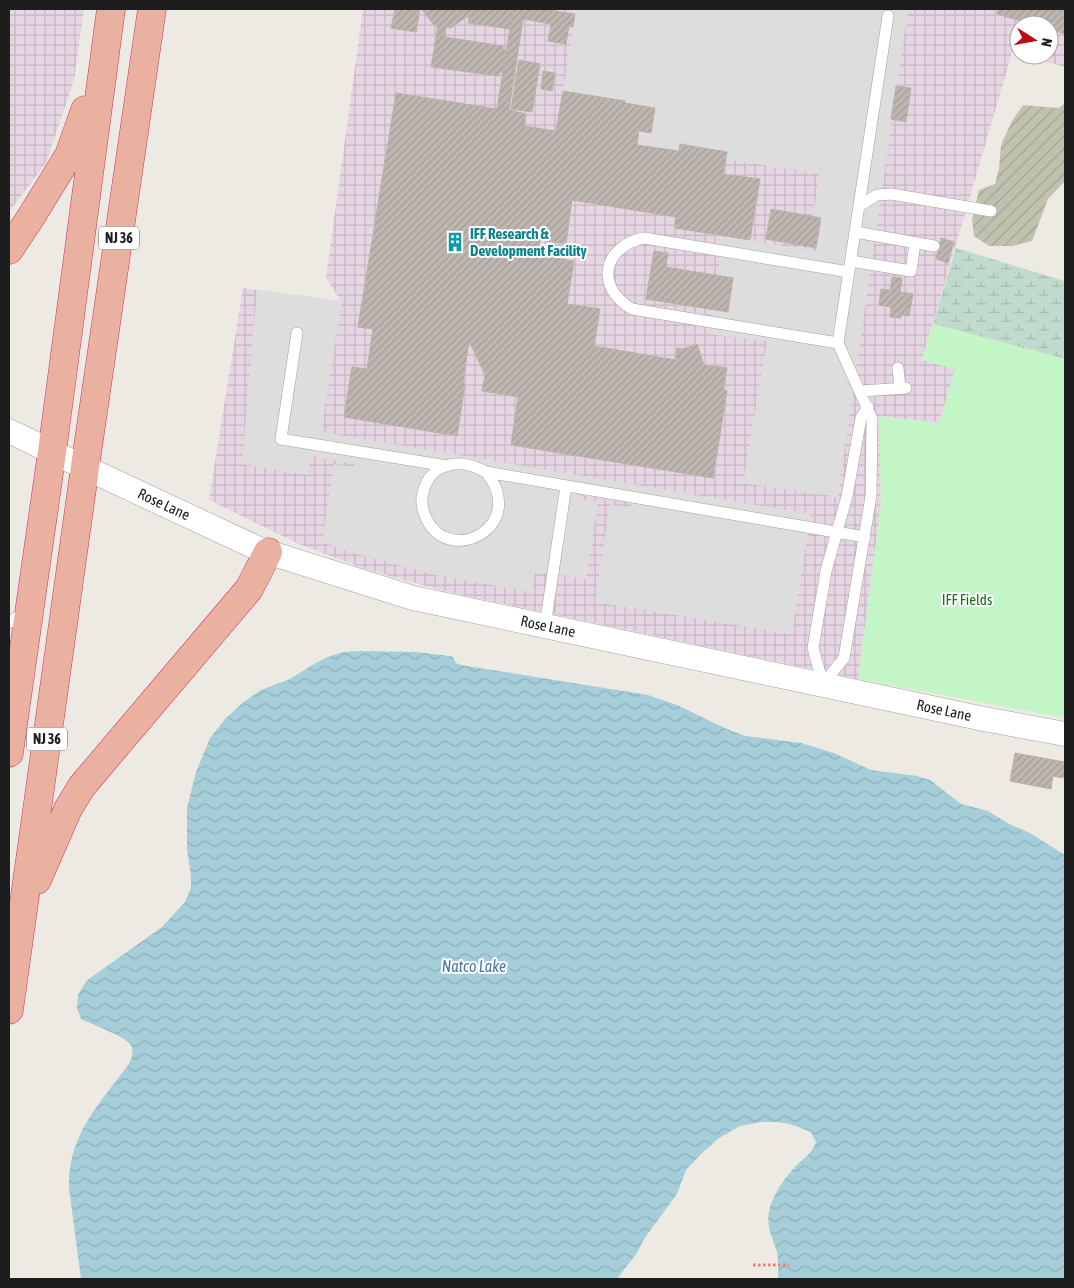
<svg xmlns="http://www.w3.org/2000/svg" width="1074" height="1288" viewBox="0 0 1074 1288" font-family="'Asap Condensed',sans-serif">
<defs>
<pattern id="industrial-grid" width="8" height="8" patternUnits="userSpaceOnUse" patternTransform="scale(1.25)"><rect width="8" height="8" fill="#e6d6e3"/><path d="M0 4h8M4 0v8" fill="none" stroke="#c5b7c2"/></pattern>
<pattern id="construction-furrows" width="10" height="10" patternUnits="userSpaceOnUse" patternTransform="scale(1.25)"><rect width="10" height="10" fill="#c1c1b0"/><path d="M-1 1l2-2M0 10L10 0M9 11l2-2" fill="none" stroke="#a5a597"/></pattern>
<pattern id="wetland-marsh" width="20" height="14" patternUnits="userSpaceOnUse" patternTransform="scale(1.25)"><rect width="20" height="14" fill="#c1dace"/><path d="M1 5h8M5 5V1M11 12h8M15 12V8" fill="none" stroke="#a5bbb0"/></pattern>
<pattern id="water-waves" width="16" height="10" patternUnits="userSpaceOnUse" patternTransform="scale(1.25)"><rect width="16" height="10" fill="#a6ced8"/><path d="M0 5q4-4 8 0t8 0" fill="none" stroke="#8eb0b9"/></pattern>
<pattern id="building-hatch" width="6" height="6" patternUnits="userSpaceOnUse" patternTransform="scale(1.25)"><rect width="6" height="6" fill="#beb6b0"/><path d="M-1 1l2-2M0 6l6-6M5 7l2-2" fill="none" stroke="#a39c97"/></pattern>
</defs>
<rect width="100%" height="100%" fill="#edeae3"/>
<!-- industrial -->
<path fill="url(#industrial-grid)" d="M9,9H84L74,80L46,163L9,212Z
M363,9H1065V67L1022,55H1049V25H1019V54L1012,53L922,360L955,369L939,423L879,416L881,503L858,679L444,591L365,569L299,544L209,500L243,288L341,301L326,278Z"/>
<!-- construction -->
<path fill="url(#construction-furrows)" d="M1065,103V181L1048,199L1032,241L1012,246H989L974,236L972,220L979,190L995,184L999,168L1001,145L1012,121L1023,105L1059,108Z"/>
<!-- wetland -->
<path fill="url(#wetland-marsh)" d="M956,248L1065,281V359L933,324Z"/>
<!-- park -->
<path fill="#c3f5c6" d="M933,324L1065,359V718L858,679L881,503L879,416L939,423L955,369L922,360Z"/>
<!-- parking -->
<path fill="#ddd" d="M571,9H908L838,497L743,483L767,341L709,334L723,236L816,251L821,218L813,217L819,174L725,159L726,152L680,144L679,151L637,145L639,131L651,133L655,108L625,103V101L563,91L575,15L570,13Z
M257,290L342,301L321,432L811,514L792,634L595,602L610,504L629,508L632,505L630,502L579,495L578,497L580,499L598,502L586,579L538,572L535,573L532,592L439,576L346,551L322,542L334,464L353,467L355,464L311,456L308,475L242,464Z"/>
<!-- water -->
<path fill="url(#water-waves)" d="M360,651L416,652L450,656L453,657L456,663L461,665L648,695L677,705L729,730L746,736L801,743L834,753L871,770L917,776L930,780L961,804L988,811L1009,824L1030,833L1065,855V1279H778C778,1270 779,1261 777,1252C772,1235 765,1226 770,1207C775,1192 783,1180 794,1168C802,1159 813,1153 816,1142L811,1132L790,1124L776,1122H761L740,1126L719,1138L701,1154L686,1170L677,1194L644,1239L637,1253L617,1279H81L69,1188C67,1136 100,1103 129,1064C132,1058 134,1052 131,1045C125,1036 93,1025 81,1019L77,1008L78,995L86,981L162,927L185,902L191,888V875L187,849V808L196,772L210,738L225,719L245,701L261,690L290,679L314,664L328,657L343,652Z"/>
<!-- building -->
<path fill="url(#building-hatch)" stroke="#beb1a7" d="M395,9H420L416,32L391,28Z
M423,9H513L510,29L468,23L469,18L466,17L451,28L446,27L445,37L503,46V50H507L503,73L499,72V76L431,67L438,26L434,25L423,11Z
M513,9H544L575,14L573,27L569,26L566,44L548,41L551,24L523,19L509,110L526,114L524,126L556,131L563,91L625,101V103L655,108L651,133L639,131L637,145L679,151L680,144L727,152L723,174L760,179L750,240L675,228L676,217L572,200L566,244L540,240L537,255L574,261L567,304L600,309L594,346L676,360L677,348L683,349L697,344L704,365L727,368L723,390L727,391L713,478L511,445L518,397L482,391L485,375L469,341L463,383L465,384L457,436L344,417L352,367L367,369L373,329L358,327L396,93L497,109Z
M998,9H1065V34L1049,29V25H1034L997,14Z
M519,60L540,64L532,112L511,109Z
M543,71L555,73L552,91L541,89Z
M896,86L911,88L906,122L891,119Z
M771,209L821,218L816,248L766,239Z
M941,238L954,242L948,263L936,259Z
M654,251L668,253L666,267L733,278L728,312L646,299Z
M892,277L902,278L900,292L913,294L909,316L901,315V318L890,317L891,307L879,305L881,289L890,290Z
M1015,753L1065,762L1063,778L1053,776L1051,789L1010,781Z"/>
<g fill="none" stroke-linecap="round" stroke-linejoin="round">
<defs>
<path id="service" d="M859,206L877,195L891,194L991,211
M855,232L934,246
M851,261L911,271L915,243
M297,333L281,439L447,466
M838,343L632,309C595,287 602,247 644,238L849,272
M898,368L900,388
M861,391L906,388
M486,472C529,525 451,567 427,520C424,514 421,506 422,498C427,463 459,456 486,472L865,537
M9,623L26,610
M545,626L566,486
M823,684L844,658L871,496L872,419L838,343L888,16
M823,684L813,648L826,571L847,496L861,418L868,407"/>
<path id="minor" d="M9,431L52,452L261,550L413,598L984,719L1065,734"/>
<path id="trunk" d="M9,250L31,217L69,155L85,110
M9,753L52,452L111,9
M37,880L68,809L82,786L249,589L268,552
M9,1010L85,467L152,9"/>
</defs>
<!-- service casing -->
<use href="#service" stroke="#a1a1a1" stroke-width="12"/>
<!-- minor casing -->
<use href="#minor" stroke="#a1a1a1" stroke-width="25"/>
<!-- trunk casing -->
<use href="#trunk" stroke="#cc3068" stroke-width="29"/>
<!-- path -->
<path stroke="#f07d72" stroke-width="3" stroke-dasharray="2.5 2.5" stroke-linecap="butt" d="M753,1265H789"/>
<!-- service -->
<use href="#service" stroke="#fff" stroke-width="11"/>
<!-- minor -->
<use href="#minor" stroke="#fff" stroke-width="24"/>
<!-- trunk -->
<use href="#trunk" stroke="#eab0a0" stroke-width="28"/>
</g>
<!-- icons -->
<defs>
<symbol id="building-bare" viewBox="-9 -9 18 18"><path d="M-4-6H4V6H1V3H-1V6H-4ZM-2.5-4.3h1.7v1.8h-1.7ZM.8-4.3h1.7v1.8H.8ZM-2.5-1h1.7V.8h-1.7ZM.8-1h1.7V.8H.8Z" fill="#0f9aa8" stroke="#fff" stroke-width="2.5" paint-order="stroke"/></symbol>
</defs>
<g fill-rule="evenodd">
<use href="#building-bare" x="441" y="228" width="28" height="28"/>
</g>
<g text-anchor="middle" dominant-baseline="central" stroke-width="4" stroke-linejoin="round" paint-order="stroke">
<!-- shield labels -->
<g fill="#fff" stroke="#616161" stroke-width="1">
<rect x="99" y="226.5" width="40" height="23" rx="4"/>
<rect x="27" y="727.5" width="40" height="23" rx="4"/>
</g>
<g font-size="14" font-weight="bold" fill="#1d1d1d">
<text x="119" y="238">NJ 36</text>
<text x="47" y="739">NJ 36</text>
</g>
<!-- culture labels -->
<g font-size="15" font-weight="bold" fill="#0d838f" stroke="#fff" text-anchor="start">
<text x="470" y="233">IFF Research &amp;<tspan x="470" dy="17">Development Facility</tspan></text>
</g>
<!-- street labels -->
<g font-size="15" fill="#1d1d1d" stroke="#fff">
<text transform="translate(164 504) rotate(25)">Rose Lane</text>
<text transform="translate(548 626) rotate(12)">Rose Lane</text>
<text transform="translate(944 710) rotate(12)">Rose Lane</text>
</g>
<!-- park labels -->
<g font-size="15" fill="#137319" stroke="#fff">
<text x="967" y="599">IFF Fields</text>
</g>
<!-- water labels -->
<g font-size="16" font-style="italic" fill="#4d779f" stroke="#fff">
<text x="474" y="966">Natco Lake</text>
</g>
</g>
<!-- border -->
<rect width="1074" height="1288" fill="none" stroke="#1d1d1d" stroke-width="20"/>
<!-- north arrow -->
<g transform="translate(1034 40) rotate(101)"><circle r="24" fill="#ffffff" stroke="#a5a5a5"/>
<path d="M0-4L9 19L0 12L-9 19Z" fill="#bc0e10"/>
<text y="-8" font-size="14" font-weight="bold" text-anchor="middle" fill="#1d1d1d">N</text>
</g>
</svg>
